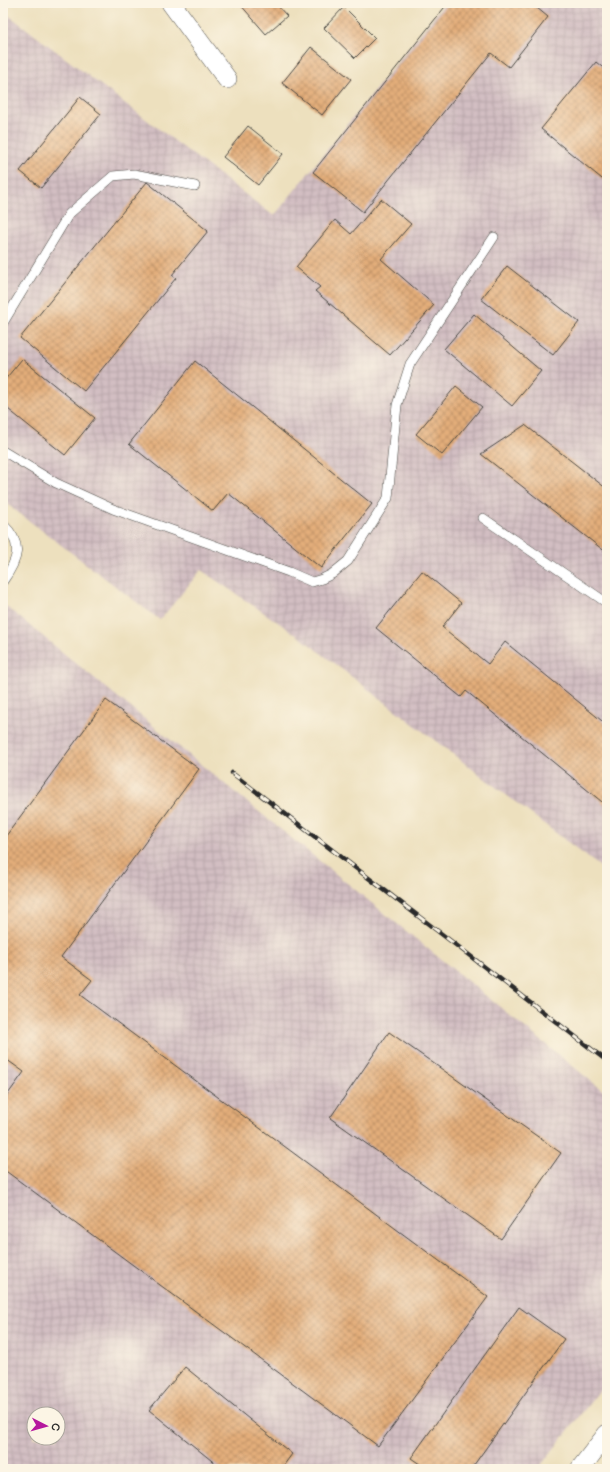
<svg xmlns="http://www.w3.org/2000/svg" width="610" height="1472" viewBox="0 0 610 1472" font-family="'Balsamiq Sans',sans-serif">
<defs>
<pattern id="industrial-grid" width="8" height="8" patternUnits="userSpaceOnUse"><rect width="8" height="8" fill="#d2bec2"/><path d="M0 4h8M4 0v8" fill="none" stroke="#b4a3a7"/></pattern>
<pattern id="building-cross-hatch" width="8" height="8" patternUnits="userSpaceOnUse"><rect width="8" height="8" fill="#e3ad7a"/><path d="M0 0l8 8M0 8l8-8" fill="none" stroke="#b88d64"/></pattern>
</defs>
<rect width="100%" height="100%" fill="#fcf5e5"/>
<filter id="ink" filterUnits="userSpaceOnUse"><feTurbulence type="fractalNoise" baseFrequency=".025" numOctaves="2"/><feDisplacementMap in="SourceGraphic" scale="8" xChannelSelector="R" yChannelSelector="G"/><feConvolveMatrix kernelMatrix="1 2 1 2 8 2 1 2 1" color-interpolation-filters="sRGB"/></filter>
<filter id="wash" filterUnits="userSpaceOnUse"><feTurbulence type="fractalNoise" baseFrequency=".012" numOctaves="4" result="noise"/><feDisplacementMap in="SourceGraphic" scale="16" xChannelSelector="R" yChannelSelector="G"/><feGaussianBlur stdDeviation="0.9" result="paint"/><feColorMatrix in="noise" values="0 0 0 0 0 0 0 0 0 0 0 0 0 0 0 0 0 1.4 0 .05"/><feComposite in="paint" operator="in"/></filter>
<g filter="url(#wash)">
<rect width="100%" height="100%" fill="#ede0be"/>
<!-- industrial -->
<path fill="url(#industrial-grid)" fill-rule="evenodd" d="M445,3H607V872L301,638L201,570L160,620L3,501V11L274,216Z
M3,604L607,1094V1381L538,1469H3ZM34,1414H58V1438H34Z"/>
<g id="blocks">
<!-- building -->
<path fill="url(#building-cross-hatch)" d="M239,3H275L287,16L266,34Z
M448,3H531L548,17L509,67L491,53L363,212L313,172Z
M344,7L375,38L355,58L324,28Z
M311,47L351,79L322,115L282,83Z
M596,62L607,71V183L541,129Z
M80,97L101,114L41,188L20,171Z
M248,126L283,154L258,185L223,157Z
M147,182L208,231L172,275L176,278L84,391L20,338Z
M381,199L411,224L381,259L434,305L390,355L315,291L320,287L296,267L335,220L351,234Z
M507,266L579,322L553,355L481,299Z
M474,314L541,371L512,406L444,349Z
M22,359L95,418L65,455L3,405V382Z
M195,361L372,504L321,568L228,493L213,511L129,444Z
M456,386L482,407L442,455L416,434Z
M525,425L607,489V553L481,454Z
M422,571L461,603L442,627L488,664L505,642L607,725V806L466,691L461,697L376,628Z
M106,700L199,769L61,957L92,980L80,995L488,1297L378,1446L3,1169V1101L24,1072L3,1057V840Z
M389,1032L561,1153L501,1239L330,1118Z
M519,1307L564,1339L471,1469H427L411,1458Z
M185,1367L292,1454L281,1469H222L149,1410Z"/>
</g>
</g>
<g filter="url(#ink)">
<use href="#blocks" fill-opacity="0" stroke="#484641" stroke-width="1"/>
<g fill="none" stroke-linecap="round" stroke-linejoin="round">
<defs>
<path id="service" d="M3,323L69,214L113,176L134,174L195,186
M3,451L56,483L113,509L289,572L312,582L322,579L332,574L348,561L388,498L397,405L410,364L494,237
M483,518L607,603
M3,524C24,544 18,560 3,581"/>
<path id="minor" d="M171,3L227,79
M580,1469L607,1434"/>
</defs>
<!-- service casing -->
<use href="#service" stroke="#484641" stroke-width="10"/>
<!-- minor casing -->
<use href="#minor" stroke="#484641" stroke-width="20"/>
<!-- service -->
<use href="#service" stroke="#fff" stroke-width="9"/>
<!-- minor -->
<use href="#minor" stroke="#fff" stroke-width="19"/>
<defs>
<path id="rail" d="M232,773L607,1061"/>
</defs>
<!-- rail casing -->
<use href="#rail" stroke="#2b2b2b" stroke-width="4.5"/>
<!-- rail -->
<use href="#rail" stroke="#fcf5e5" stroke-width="3" stroke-dasharray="9" stroke-linecap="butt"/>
</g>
</g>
<!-- margin -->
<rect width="610" height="1472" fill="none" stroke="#fcf5e5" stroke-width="16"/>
<!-- north arrow -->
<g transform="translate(46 1426) rotate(96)"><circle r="19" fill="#fcf5e5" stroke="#a8a49b"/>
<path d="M0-3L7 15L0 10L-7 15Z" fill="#b5179e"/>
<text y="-6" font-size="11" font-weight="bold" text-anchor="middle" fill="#2b2b2b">С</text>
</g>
</svg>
